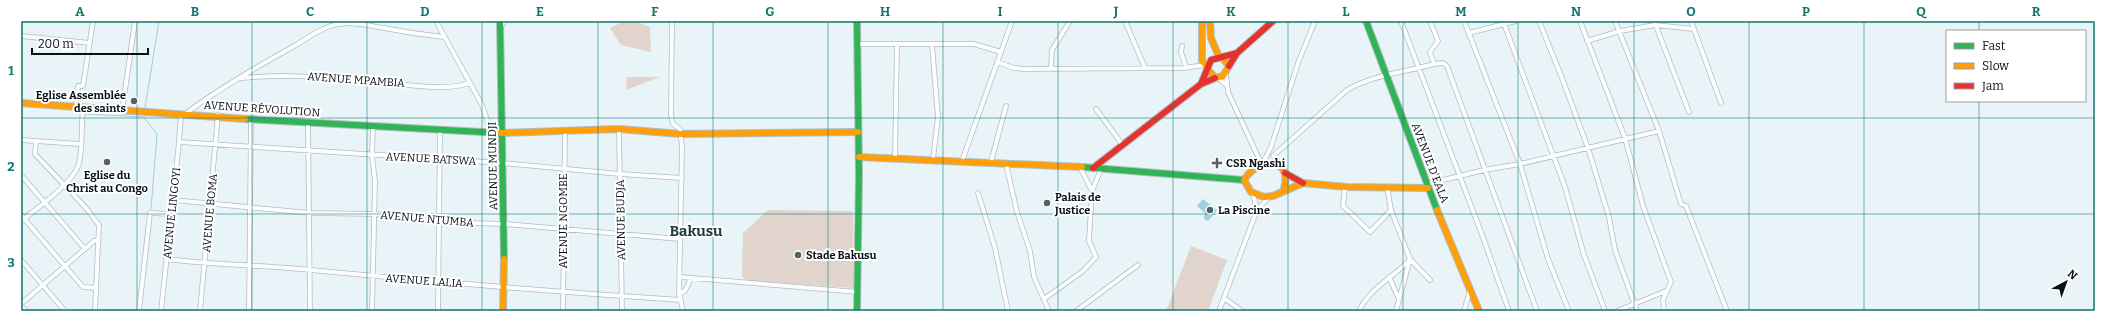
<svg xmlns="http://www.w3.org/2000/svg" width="2116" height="332" viewBox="0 0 2116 332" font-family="Bitter,serif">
<rect width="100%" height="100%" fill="#e8f4f8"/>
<!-- green -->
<path fill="#e1d4cd" d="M625,21H635L650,27L651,52L621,45L610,28Z
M627,77H660L626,90Z
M768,210L853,211L854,288L745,281L742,276L743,233Z
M1191,246L1227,260L1208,311H1166Z"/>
<!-- water -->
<path fill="#9ecfdd" d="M1203,199L1217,210L1208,221L1204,219L1205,213L1197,206Z"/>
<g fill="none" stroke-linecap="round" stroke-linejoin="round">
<!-- stream -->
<path stroke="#9ecfdd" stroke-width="1" d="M145,108L159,21
M85,114L146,117
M145,119L157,134L151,209"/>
<defs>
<path id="street" d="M436,21L482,105L491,132
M672,21L671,116L673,124L680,129L682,147L679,293L683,311
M1125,21L1145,68
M1401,21L1484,240L1509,311
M1430,21L1438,41L1430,52L1434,64L1443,63L1447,66L1537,311
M1464,21L1520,164L1548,259L1569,311
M1503,21L1565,187L1584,255L1605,311
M1539,21L1562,78L1588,148L1609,217L1615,250L1637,311
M1580,21L1625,138L1643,206L1671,282L1663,300L1664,311
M1615,21L1659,131L1681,204L1686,206L1727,311
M1654,21L1689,112
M1691,21L1721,103
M500,27L505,21
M1469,33L1516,21
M21,36L90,43
M1587,41L1620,31L1655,25L1694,29
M857,44H974L1001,52
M932,45L938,117L933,159
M1182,46L1181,52L1186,67
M997,62L1014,68L1024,69L1184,68L1204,65
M1051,68L1052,50L1070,21
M1226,74L1228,92L1261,163
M242,78C282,74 322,77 361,80C393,82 441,93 470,83
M1218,78L1226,85
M76,107L78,86H83L93,21
M1096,109L1122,144
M122,111L135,21
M185,114C220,88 258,66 296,45C309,37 324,26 339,24C354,21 370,26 384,28C404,32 424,35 444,37
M308,122L310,311
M619,129L622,311
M21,140L80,144
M36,141L35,154L86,208L99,225L95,311
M179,142L502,163L620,174L682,178
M1273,156L1347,90C1373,75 1405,72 1434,64
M895,158L897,44
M962,161L1012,21
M991,162L1006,106
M1263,163L1271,147L1298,63L1315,21
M1006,164L1017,212L1030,251L1034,277L1049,311
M1080,167L1092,191
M21,175L85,249
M1427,184L1484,170L1520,164L1659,131
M1387,187L1391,210L1410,259L1396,311
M1345,188L1343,206L1370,232L1391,210
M978,193L995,248L1008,311
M1253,194L1257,210
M173,200L310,213L375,214L439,222L504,224L680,239
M21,215L83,287L96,288
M21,221C36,209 75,182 79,163C83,146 81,126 83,108
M166,259C214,265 263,265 311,270C434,282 558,292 681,300
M21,260L65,311
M680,277L858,292
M1389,277L1398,297
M679,293L685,291L691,278
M1224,298L1242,311
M1044,299L1083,271L1096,257L1089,241L1092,191L1101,169
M21,304L94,241L99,240
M21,306L26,311
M139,311L150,213L172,214
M161,311L179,142L181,114
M200,311L218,115
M249,311L251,119
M372,311L375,181L372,156L373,126
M438,311L440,129
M563,311L565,132
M1076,311L1138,265
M1219,311L1257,210L1269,197
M1359,311C1370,287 1394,278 1410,259L1430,280
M1464,311L1470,290
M1617,311L1666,291"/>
<path id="fast" d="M500,21L504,259
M857,21L859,175L857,311
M1366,21L1437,210
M245,119L500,133
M1082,167L1244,180"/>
<path id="slow" d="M1202,21V61L1207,66
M1210,21L1211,38L1219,57
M1207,68L1215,78L1223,76L1229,66L1222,57
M21,103L245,119
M500,133L619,129L681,134L858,132
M859,157L1082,167
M1284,188C1293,158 1259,156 1244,180L1251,192L1264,197L1273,196L1303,183L1346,187L1428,188
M1437,210L1479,311
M503,311L504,259"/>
<path id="jam" d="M1229,66L1237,53L1273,21
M1201,84L1211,60L1237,53
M1093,168L1201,84L1215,78
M1285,173L1303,183"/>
</defs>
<!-- street casing -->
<use href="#street" stroke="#b2bdc0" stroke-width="5.5"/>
<!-- fast casing -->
<use href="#fast" stroke="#b2bdc0" stroke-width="8"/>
<!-- slow casing -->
<use href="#slow" stroke="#b2bdc0" stroke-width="8"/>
<!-- jam casing -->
<use href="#jam" stroke="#b2bdc0" stroke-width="8"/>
<!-- street -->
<use href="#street" stroke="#fcfdfe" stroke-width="4"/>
<!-- fast -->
<use href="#fast" stroke="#30b455" stroke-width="6"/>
<!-- slow -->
<use href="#slow" stroke="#ff9f0a" stroke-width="6"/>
<!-- jam -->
<use href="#jam" stroke="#e5322d" stroke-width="6"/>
</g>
<!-- grid -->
<path fill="none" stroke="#0f766e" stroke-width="1" stroke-opacity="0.55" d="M137,21V311M252,21V311M367,21V311M482,21V311M598,21V311M713,21V311M828,21V311M943,21V311M1058,21V311M1173,21V311M1288,21V311M1403,21V311M1518,21V311M1634,21V311M1749,21V311M1864,21V311M1979,21V31M1979,101V311M21,118H2095M21,214H2095"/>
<!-- markers -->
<g fill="#566164" stroke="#fff" stroke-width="1.5">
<circle cx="134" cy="101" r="4"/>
<circle cx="107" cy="162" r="4"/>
<path d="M1215 157h4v4h4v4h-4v4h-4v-4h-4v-4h4z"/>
<circle cx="1047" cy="203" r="4"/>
<circle cx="1210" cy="210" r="4"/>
<circle cx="798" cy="255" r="4"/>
</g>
<g text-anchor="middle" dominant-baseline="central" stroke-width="4" stroke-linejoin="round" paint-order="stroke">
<!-- street labels -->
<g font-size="11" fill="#081215" stroke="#fff">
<text transform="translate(356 80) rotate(4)">AVENUE MPAMBIA</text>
<text transform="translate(262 109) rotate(4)">AVENUE RÉVOLUTION</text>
<text transform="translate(431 159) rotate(3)">AVENUE BATSWA</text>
<text transform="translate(1430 163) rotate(69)">AVENUE D'EALA</text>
<text transform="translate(493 166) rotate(-91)">AVENUE MUNDJI</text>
<text transform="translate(172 213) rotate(-84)">AVENUE LINGOYI</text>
<text transform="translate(210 213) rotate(-85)">AVENUE BOMA</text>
<text transform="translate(427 219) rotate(5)">AVENUE NTUMBA</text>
<text transform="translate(621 220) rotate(-91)">AVENUE BUDJA</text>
<text transform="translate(563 221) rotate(-90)">AVENUE NGOMBE</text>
<text transform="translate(424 281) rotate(4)">AVENUE LALIA</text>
</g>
<!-- poi labels -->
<g font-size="11" font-weight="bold" fill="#081215" stroke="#fff" text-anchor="start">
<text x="126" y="95" text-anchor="end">Eglise Assemblée<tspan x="126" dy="13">des saints</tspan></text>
<text x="1226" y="163">CSR Ngashi</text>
<text x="107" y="175" text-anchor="middle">Eglise du<tspan x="107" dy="13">Christ au Congo</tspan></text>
<text x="1055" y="197">Palais de<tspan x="1055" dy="13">Justice</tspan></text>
<text x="1218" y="210">La Piscine</text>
<text x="806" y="255">Stade Bakusu</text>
</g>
<!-- district labels -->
<g font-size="15" font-weight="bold" fill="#223b41" stroke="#fff">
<text x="696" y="231">Bakusu</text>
</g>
</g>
<!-- border -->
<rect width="2116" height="332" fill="none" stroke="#ffffff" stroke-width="44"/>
<!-- legend -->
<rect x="1946" y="30" width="140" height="72" fill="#ffffff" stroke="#9ca0a1"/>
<rect x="1954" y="43" width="20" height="6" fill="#30b455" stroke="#9ca0a1"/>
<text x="1982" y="50" font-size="12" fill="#081215">Fast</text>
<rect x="1954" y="63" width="20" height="6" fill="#ff9f0a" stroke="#9ca0a1"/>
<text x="1982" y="70" font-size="12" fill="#081215">Slow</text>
<rect x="1954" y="83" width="20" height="6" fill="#e5322d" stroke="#9ca0a1"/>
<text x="1982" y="90" font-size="12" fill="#081215">Jam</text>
<!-- north arrow -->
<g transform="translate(2066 282) rotate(41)" stroke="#ffffff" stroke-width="3" paint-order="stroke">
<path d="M0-3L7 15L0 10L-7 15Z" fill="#081215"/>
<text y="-6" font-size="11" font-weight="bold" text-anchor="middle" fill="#081215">N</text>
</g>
<!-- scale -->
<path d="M32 48v6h116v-6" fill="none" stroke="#081215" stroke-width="2"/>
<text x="38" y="48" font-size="12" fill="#081215" stroke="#ffffff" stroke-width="3" paint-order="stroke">200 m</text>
<rect x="22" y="22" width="2072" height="288" fill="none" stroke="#0f766e" stroke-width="1.5"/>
<g font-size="13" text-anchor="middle" font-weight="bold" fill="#0f766e">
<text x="80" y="16">A</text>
<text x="195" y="16">B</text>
<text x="310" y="16">C</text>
<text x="425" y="16">D</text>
<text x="540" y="16">E</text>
<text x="655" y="16">F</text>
<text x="770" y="16">G</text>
<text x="885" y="16">H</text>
<text x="1000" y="16">I</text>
<text x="1116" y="16">J</text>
<text x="1231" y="16">K</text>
<text x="1346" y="16">L</text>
<text x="1461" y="16">M</text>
<text x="1576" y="16">N</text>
<text x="1691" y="16">O</text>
<text x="1806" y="16">P</text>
<text x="1921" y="16">Q</text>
<text x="2036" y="16">R</text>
<text x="11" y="75">1</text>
<text x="11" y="171">2</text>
<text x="11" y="267">3</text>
</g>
</svg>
